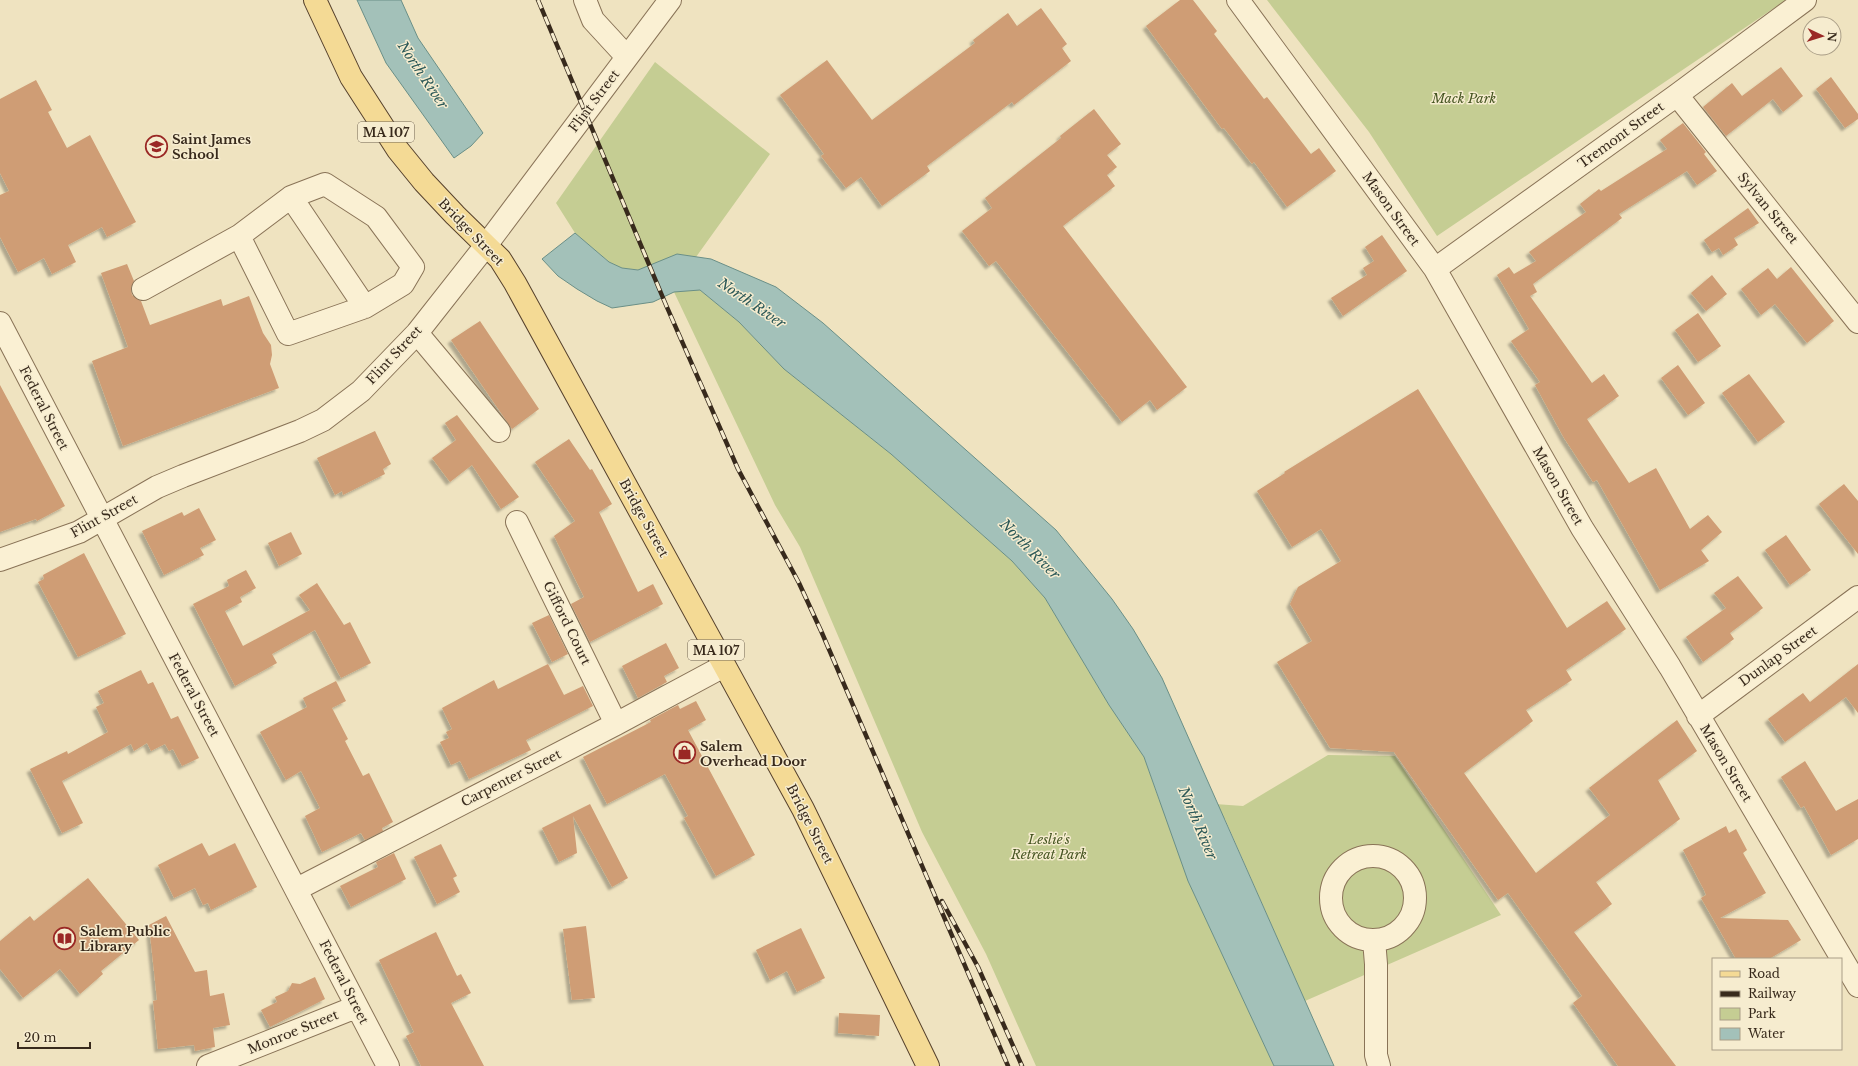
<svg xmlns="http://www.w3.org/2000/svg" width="1858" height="1066" viewBox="0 0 1858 1066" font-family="'Libre Baskerville',serif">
<defs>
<filter id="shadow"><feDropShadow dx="-3.5" dy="3.5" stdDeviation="1" flood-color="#0004"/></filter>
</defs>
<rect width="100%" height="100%" fill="#efe3c0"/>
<!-- green -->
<path fill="#c5cd93" d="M1267,0H1786L1437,236L1369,132Z
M655,62L770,154L691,264L700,290L739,322L784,369L891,454L1012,561L1045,598L1109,705L1144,757L1159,800L1243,806L1328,755L1395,756L1501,915L1305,1001L1225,819L1188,881L1274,1066H1036L986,954L922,832L800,547L775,505L674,292L653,302L638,270L621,268L609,262L575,233L556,203Z"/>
<!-- water -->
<path fill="#a3c1b9" stroke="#6a8f87" d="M357,0H401L418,38L483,133L471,146L454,158L386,63Z
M575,233L609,262L622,268L638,270L677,254L711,259L776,287L823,323L1056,530L1112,599L1133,629L1162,678L1334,1066H1274L1188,881L1144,757L1109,705L1045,598L1012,561L891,454L784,369L739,322L700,290L674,292L653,302L612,308L597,301L577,289L558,276L542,259Z"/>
<!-- building -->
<path fill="#cf9d74" filter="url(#shadow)" d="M1180,0H1193L1217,31L1214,34L1264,99L1267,97L1311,154L1319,148L1336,171L1287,207L1254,162L1252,164L1224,128L1222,129L1146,26Z
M1041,8L1067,44L1062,48L1071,61L1014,105L1012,102L927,166L930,171L882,206L861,177L846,188L821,156L824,154L780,95L827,60L872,120L975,43L973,40L1008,13L1017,26Z
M1781,67L1803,96L1783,112L1773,99L1726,136L1703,107L1732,83L1742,96Z
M1831,77L1858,114V119L1845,128L1816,89Z
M36,80L52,110L48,112L67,148L90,135L136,222L107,237L102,227L68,245L76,262L52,274L44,258L18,272L0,237V195L9,191L0,173V99Z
M1094,109L1121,144L1107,155L1117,167L1107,175L1115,186L1063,226L1187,387L1157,410L1150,400L1122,422L996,261L989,266L962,231L992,208L985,198L1061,138L1060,136Z
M1683,123L1706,152L1704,154L1717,171L1697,185L1687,171L1619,214L1622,218L1533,284L1537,292L1530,296L1592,383L1604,374L1619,396L1587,419L1629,483L1656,468L1690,529L1708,515L1722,532L1701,550L1709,561L1660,590L1597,480L1593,482L1564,438L1535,385L1540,382L1511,341L1529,329L1497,275L1509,267L1514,274L1536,261L1529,252L1586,212L1580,204L1599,189L1601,191L1667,149L1660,140Z
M1748,208L1759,223L1734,238L1738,245L1723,255L1719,248L1712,252L1704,240Z
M1382,235L1407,271L1343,316L1331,298L1367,275L1363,268L1374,261L1365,247Z
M127,264L134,281L131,288L132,295L141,301L150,325L221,299L223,306L249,296L263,333L271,345L272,355L270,364L279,388L123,446L92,361L128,347L101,273Z
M1791,267L1834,321L1807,343L1775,304L1761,315L1741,289L1768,268L1777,279Z
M1712,275L1727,294L1706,311L1691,293Z
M1698,313L1721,346L1698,362L1675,330Z
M480,321L539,409L512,429L451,340Z
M1678,365L1705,403L1688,415L1661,378Z
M1749,374L1785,422L1758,442L1722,393Z
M0,385L65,506L37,521L36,519L0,532Z
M1418,389L1567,628L1607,601L1626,629L1566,670L1572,680L1526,710L1533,721L1464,773L1536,873L1610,815L1589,788L1677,720L1697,751L1658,780L1680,819L1596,882L1612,904L1574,932L1676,1066H1618L1573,1003L1582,996L1508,893L1498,900L1394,752L1330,748L1277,662L1312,641L1290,604L1298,587L1341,561L1321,529L1292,547L1257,491L1285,473L1284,472Z
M457,415L519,497L501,509L472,465L450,482L432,458L456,440L445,423Z
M375,431L391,464L383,469L385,474L343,495L342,491L335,495L317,458Z
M569,439L590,470L592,469L612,504L599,512L638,592L653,584L663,604L590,642L571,604L584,597L554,536L575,521L535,462Z
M1844,484L1858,501V554L1819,504Z
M199,508L216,540L200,548L204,555L164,575L142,531L182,512L184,516Z
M291,532L302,554L279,566L268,543Z
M1786,535L1811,570L1790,585L1765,550Z
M84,553L126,634L78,657L38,582L44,579L43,575Z
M246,570L256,588L240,597L242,602L225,611L243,646L310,610L299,595L317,583L344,625L350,622L371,663L341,678L315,630L272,654L277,663L235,686L193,604L229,586L227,580Z
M1738,576L1763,608L1730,633L1734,639L1703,662L1686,637L1726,608L1714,593Z
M549,615L568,654L552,662L532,623Z
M666,643L679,668L664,676L667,682L638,698L622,666Z
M548,664L564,695L583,686L593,706L526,740L531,750L469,779L460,761L451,765L440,742L449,738L446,732L452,729L442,708L494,680L498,689Z
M1858,664V713L1846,697L1785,742L1768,719L1803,693L1810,702Z
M141,670L148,684L153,682L171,719L178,716L199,758L182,766L173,749L169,751L165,744L151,751L147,743L134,751L131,744L62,781L83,823L62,833L30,769L67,751L68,754L108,732L96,707L104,703L98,691Z
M336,681L346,701L332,708L348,739L345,741L363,776L369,773L393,822L382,828L383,831L365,840L361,833L322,852L305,816L320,808L301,771L286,780L260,732L307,707L303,698Z
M696,701L706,720L688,730L755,855L716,876L684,818L688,816L665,774L607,804L583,757L651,722L650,720L678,705L680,709Z
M1805,761L1836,811L1858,799V839L1831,855L1804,806L1801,808L1781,777Z
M590,804L628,878L612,887L573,816L577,853L559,862L542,828Z
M1726,826L1729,833L1736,829L1747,850L1743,853L1766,893L1720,918L1788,920L1801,940L1769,959H1736L1701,898L1706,895L1704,890L1683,850Z
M202,843L209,856L235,843L257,887L211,910L208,903L203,905L195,888L174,898L158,865Z
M441,844L457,876L453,878L460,892L437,904L414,857Z
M394,853L406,879L351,907L340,886L378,867L376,862Z
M88,878L139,940L101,971L103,974L80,994L60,969L23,998L0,969V941L30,916L34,921Z
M166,916L195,972L207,970L210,996L224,993L230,1025L213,1028L215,1047L195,1051L194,1045L158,1049L153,1001L157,1000L149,925Z
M586,926L595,998L572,1000L563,929Z
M801,928L825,978L797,992L787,971L770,980L756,950Z
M436,932L457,976L461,974L471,993L451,1003L484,1066H421L406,1036L414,1032L379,960Z
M315,977L325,999L270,1027L261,1010L277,1002L275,997L288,991L292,983L300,984Z
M839,1013L880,1015L879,1036L838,1033Z"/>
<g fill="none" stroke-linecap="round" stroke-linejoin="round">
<defs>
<path id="minor" d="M585,0L593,20L627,57
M1238,0L1435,269L1582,528L1670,667L1858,986
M1677,95L1858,322
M291,197L365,307
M1435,269L1677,95L1805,0
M143,289L239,236L291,197L325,184L376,217L413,267L403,284L365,307L288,334L239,236
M0,323L388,1066
M417,333L499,431
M517,522L616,724
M0,560L79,532L157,487L183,476L300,431L323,420L361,391L417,333L487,244L670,0
M1698,716L1858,597
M1331 898a42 42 0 1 1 84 0a42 42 0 1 1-84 0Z
M297,889L616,724L724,666
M1374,940L1376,964V1055L1379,1066
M208,1066L356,1007"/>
<path id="major" d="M315,0L351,77L398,150L424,182L455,215L500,259L515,283L803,809L928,1066"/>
</defs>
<!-- minor casing -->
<use href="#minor" stroke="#897357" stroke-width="24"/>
<!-- major casing -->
<use href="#major" stroke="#56412c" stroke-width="24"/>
<!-- minor -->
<use href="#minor" stroke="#faf0d3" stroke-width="22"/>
<!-- major -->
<use href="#major" stroke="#f4da95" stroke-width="22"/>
<defs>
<path id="rail" d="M538,0L666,305L738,469L799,583L822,633L1008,1066
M942,901L978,967L1022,1066"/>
</defs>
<!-- rail casing -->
<use href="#rail" stroke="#382a1c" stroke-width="4.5"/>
<!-- rail -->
<use href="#rail" stroke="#f6eccf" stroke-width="3" stroke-dasharray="9" stroke-linecap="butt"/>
</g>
<!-- icons -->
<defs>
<symbol id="school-ring" viewBox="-11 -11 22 22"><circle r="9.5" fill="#f6eccf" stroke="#9a2825" stroke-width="1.5"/><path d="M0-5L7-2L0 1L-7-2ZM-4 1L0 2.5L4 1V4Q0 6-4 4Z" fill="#9a2825"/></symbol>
<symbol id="shop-ring" viewBox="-11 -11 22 22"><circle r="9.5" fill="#f6eccf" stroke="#9a2825" stroke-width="1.5"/><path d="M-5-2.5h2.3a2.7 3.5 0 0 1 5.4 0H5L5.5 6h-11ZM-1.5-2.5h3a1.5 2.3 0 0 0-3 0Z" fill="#9a2825"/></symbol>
<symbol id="library-ring" viewBox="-11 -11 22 22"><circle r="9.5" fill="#f6eccf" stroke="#9a2825" stroke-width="1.5"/><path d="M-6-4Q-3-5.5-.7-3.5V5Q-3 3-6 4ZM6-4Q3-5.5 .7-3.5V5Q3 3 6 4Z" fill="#9a2825"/></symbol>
</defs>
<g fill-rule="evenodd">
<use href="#school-ring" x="144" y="134" width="25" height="25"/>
<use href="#shop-ring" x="672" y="740" width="25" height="25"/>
<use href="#library-ring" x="52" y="926" width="25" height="25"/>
</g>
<g text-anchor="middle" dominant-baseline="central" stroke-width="3" stroke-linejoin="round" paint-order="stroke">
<!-- shield labels -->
<g fill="#f6eccf" stroke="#716452" stroke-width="1">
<rect x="358" y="122" width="56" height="20" rx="3"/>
<rect x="688" y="640" width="56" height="20" rx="3"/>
</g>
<g font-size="12" font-weight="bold" fill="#382a1c">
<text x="386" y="132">MA 107</text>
<text x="716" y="650">MA 107</text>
</g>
<!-- park labels -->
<g font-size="13" font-style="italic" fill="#465522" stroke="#f6eccf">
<text x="1464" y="98">Mack Park</text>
<text x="1049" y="839">Leslie's<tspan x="1049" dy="15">Retreat Park</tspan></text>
</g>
<!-- street labels -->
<g font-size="13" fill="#382a1c" stroke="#f6eccf">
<text transform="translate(594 101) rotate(-53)">Flint Street</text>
<text transform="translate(1621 135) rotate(-36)">Tremont Street</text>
<text transform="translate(1768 208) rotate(51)">Sylvan Street</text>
<text transform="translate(1391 209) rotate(54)">Mason Street</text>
<text transform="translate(471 232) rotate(46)">Bridge Street</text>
<text transform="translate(394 355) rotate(-47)">Flint Street</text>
<text transform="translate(44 408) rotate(63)">Federal Street</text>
<text transform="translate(1558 486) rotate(60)">Mason Street</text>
<text transform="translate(104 516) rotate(-29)">Flint Street</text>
<text transform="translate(644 518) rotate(61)">Bridge Street</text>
<text transform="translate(567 623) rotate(64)">Gifford Court</text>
<text transform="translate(1778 656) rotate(-36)">Dunlap Street</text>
<text transform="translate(194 695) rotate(62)">Federal Street</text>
<text transform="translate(1726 763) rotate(59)">Mason Street</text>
<text transform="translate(511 778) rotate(-27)">Carpenter Street</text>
<text transform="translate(810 824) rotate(63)">Bridge Street</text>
<text transform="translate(344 982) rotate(63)">Federal Street</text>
<text transform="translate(293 1032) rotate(-22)">Monroe Street</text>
</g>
<!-- poi labels -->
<g font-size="13" font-weight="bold" fill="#382a1c" stroke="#f6eccf" text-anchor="start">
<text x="172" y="139">Saint James<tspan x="172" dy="15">School</tspan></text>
<text x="700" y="746">Salem<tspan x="700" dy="15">Overhead Door</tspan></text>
<text x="80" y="931">Salem Public<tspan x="80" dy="15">Library</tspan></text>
</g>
<!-- water labels -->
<g font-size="14" font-style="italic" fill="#2b5857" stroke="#f6eccf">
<text transform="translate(423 75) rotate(56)">North River</text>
<text transform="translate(752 303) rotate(34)">North River</text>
<text transform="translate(1030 549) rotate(45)">North River</text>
<text transform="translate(1198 823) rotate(67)">North River</text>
</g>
</g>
<!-- legend -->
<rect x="1712" y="958" width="130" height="92" fill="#f6eccf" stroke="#aa9e87"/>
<rect x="1720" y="971" width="20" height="6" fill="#f4da95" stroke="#aa9e87"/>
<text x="1748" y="978" font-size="12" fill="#382a1c">Road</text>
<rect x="1720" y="991" width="20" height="6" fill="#382a1c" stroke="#aa9e87"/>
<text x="1748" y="998" font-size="12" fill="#382a1c">Railway</text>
<rect x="1720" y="1008" width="20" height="12" fill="#c5cd93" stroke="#aa9e87"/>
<text x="1748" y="1018" font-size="12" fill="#382a1c">Park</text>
<rect x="1720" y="1028" width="20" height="12" fill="#a3c1b9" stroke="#aa9e87"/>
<text x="1748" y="1038" font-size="12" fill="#382a1c">Water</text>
<!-- north arrow -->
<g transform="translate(1822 36) rotate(94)"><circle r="19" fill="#f6eccf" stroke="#aa9e87"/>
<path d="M0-3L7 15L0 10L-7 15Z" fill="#9a2825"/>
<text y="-6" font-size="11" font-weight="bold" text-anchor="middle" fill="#382a1c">N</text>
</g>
<!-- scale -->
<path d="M18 1042v6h72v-6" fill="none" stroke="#382a1c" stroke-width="2"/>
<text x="24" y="1042" font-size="12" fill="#382a1c" stroke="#f6eccf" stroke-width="3" paint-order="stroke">20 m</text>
</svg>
